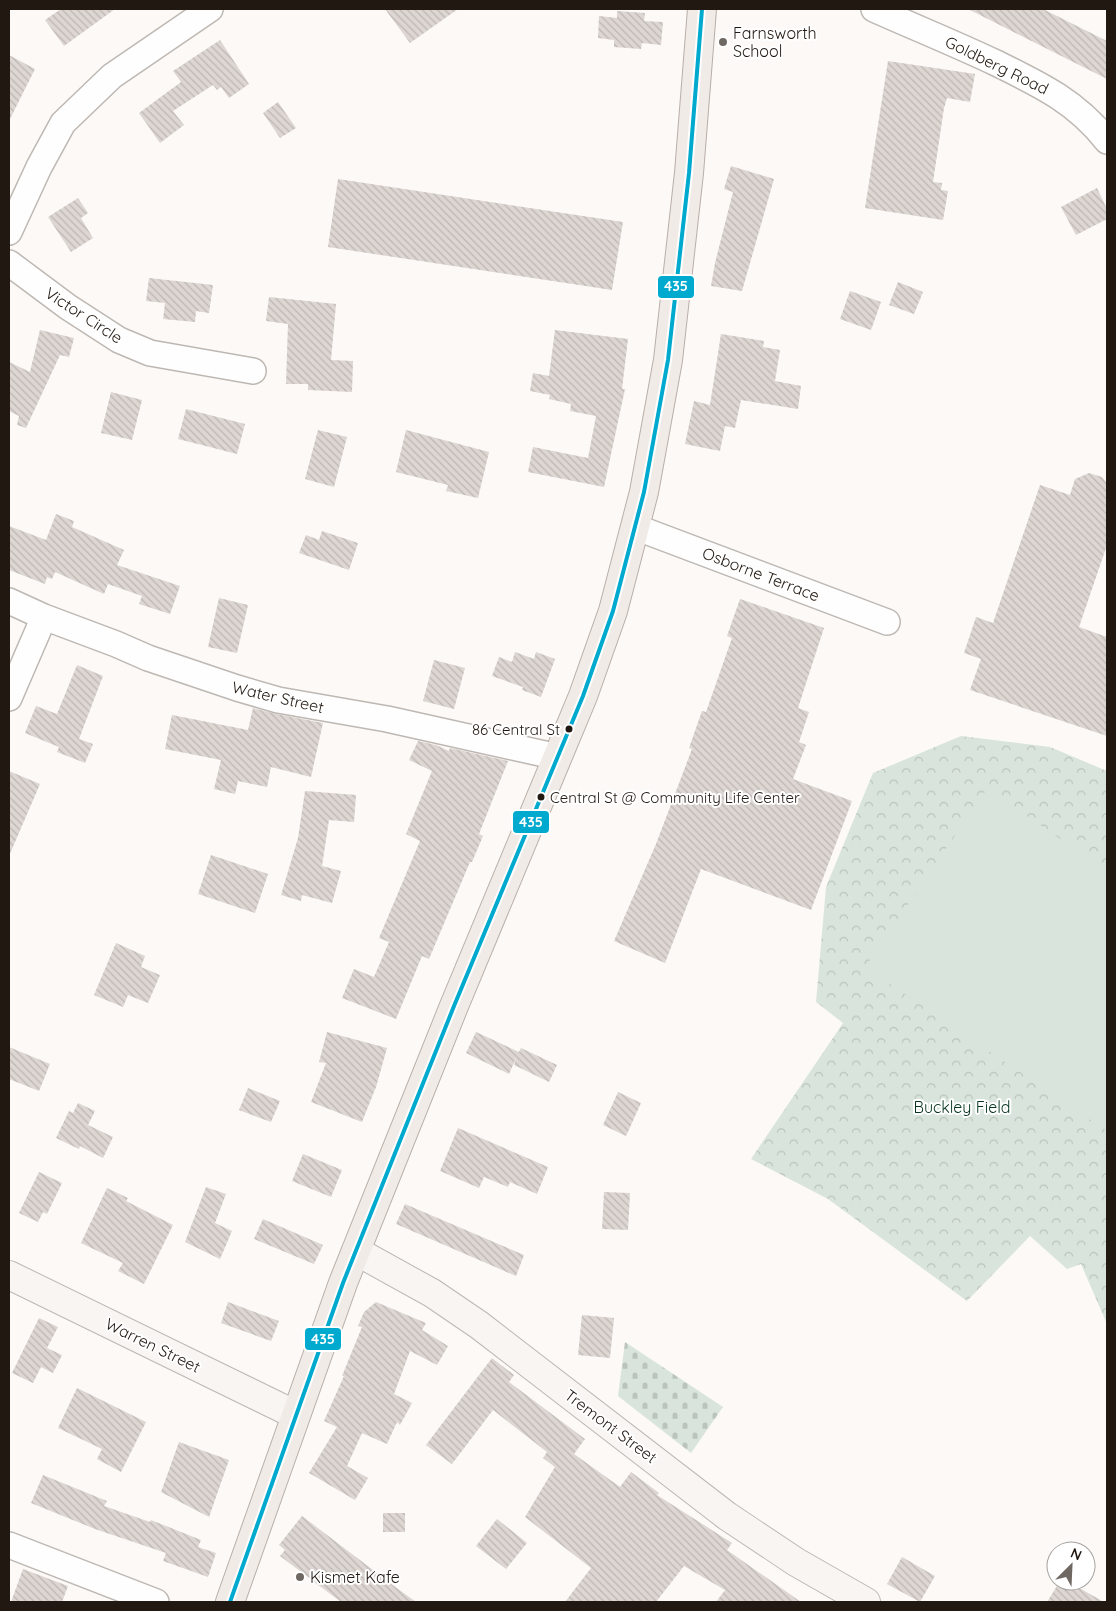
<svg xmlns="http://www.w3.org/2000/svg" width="1116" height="1611" viewBox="0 0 1116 1611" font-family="Quicksand,sans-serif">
<defs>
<pattern id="cemetery-stones" width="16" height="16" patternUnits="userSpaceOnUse" patternTransform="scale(1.25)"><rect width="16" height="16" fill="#d9e5dc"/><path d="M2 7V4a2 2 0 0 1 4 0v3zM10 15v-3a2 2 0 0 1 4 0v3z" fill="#bac4bc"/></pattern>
<pattern id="park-crowns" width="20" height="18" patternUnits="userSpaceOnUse" patternTransform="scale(1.25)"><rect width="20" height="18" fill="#d9e5dc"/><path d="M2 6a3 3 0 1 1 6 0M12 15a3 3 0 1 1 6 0" fill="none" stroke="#bac4bc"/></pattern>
<pattern id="building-back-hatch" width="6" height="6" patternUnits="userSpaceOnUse" patternTransform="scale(1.25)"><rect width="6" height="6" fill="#ddd6d2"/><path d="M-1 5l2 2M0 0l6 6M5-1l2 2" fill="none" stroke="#bdb7b3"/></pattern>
</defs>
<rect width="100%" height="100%" fill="#fcf9f7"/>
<!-- cemetery -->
<path fill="url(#cemetery-stones)" d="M625,1342L723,1407L691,1453L618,1396Z"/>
<!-- park -->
<path fill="url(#park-crowns)" d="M961,736L1050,747L1107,771V1324L1081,1264L1067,1269L1030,1236L967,1301L828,1199L751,1159L843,1023L816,1002L826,887L873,773Z"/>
<!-- pitch -->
<path fill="#d9e5dc" d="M987,789L1107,871V1131L865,967Z"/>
<!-- building -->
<path fill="url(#building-back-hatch)" d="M61,9H115L64,46L45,20Z
M385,9H458L410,43Z
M968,9H1043L1107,41V79Z
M617,11L645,13L644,21L663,22L661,45L642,43L641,49L614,47V40L598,38L599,16L617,18Z
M220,40L249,84L229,98L221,87L217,90L213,85L173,111L184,125L160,143L139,113L181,82L173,71Z
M9,55L35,69L9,121Z
M888,61L975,74L970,102L947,98L944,108L933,182L942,183L941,190L948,191L943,220L865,208Z
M278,102L296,128L280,138L263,113Z
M731,166L774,179L742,291L711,286L715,263L733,192L724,189Z
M338,179L623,222L612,290L328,247Z
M1097,188L1107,209V219L1076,235L1061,207Z
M78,198L88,213L81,218L93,238L71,252L48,217Z
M149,278L213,285L209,313L196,311L195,322L163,319L165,303L146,301Z
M898,282L923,292L914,314L889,305Z
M850,291L881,302L871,330L840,319Z
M269,297L336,304L331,360L353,361L352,392L308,390V384H286L288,324L266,321Z
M40,330L74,338L69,357L60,355L26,428L17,425L19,416L9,411V362L30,372Z
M555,330L628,339L622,389H625L604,487L528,472L533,447L588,458L596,416L570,411L571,404L549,399L550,395L530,391L533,373L549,376Z
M721,334L764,341L763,347L780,350L775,381L801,386L798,409L741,400L735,428L725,426L720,451L685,444L694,401L710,405Z
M111,392L142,400L132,440L101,433Z
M186,409L245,424L237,454L178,439Z
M318,430L347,437L334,487L305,479Z
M406,430L489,452L478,498L446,491L448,485L396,472Z
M1089,473L1102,477L1107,483V545L1079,627L1107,637V736L970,690L981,659L964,653L976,617L993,623L1040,485L1070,495L1075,479Z
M56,514L74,521L72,527L124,550L117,565L180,586L170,614L139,604L142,596L108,584L104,594L55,572L52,579L47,577L45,584L9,570V526L46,540Z
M322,531L358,543L349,570L299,553L306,535L319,540Z
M219,598L248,605L237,653L208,647Z
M740,599L824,628L798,708L809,712L799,742L806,745L793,779L852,801L811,910L701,869L665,963L614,941L656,844L692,749L689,748L702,711L706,712L732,638L727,636Z
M515,652L534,659L536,652L555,659L541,697L522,690L523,687L492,676L499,657L512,662Z
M434,660L465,668L454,709L423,701Z
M77,665L103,676L79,739L93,744L85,763L57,752L59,747L25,733L36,706L57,714Z
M253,708L276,714L323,723L311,777L271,767L267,787L238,781L235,794L214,789L221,760L165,749L172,715L248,730Z
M418,741L436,745L449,751L450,748L508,761L479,834L483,836L472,862H470L429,959L422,956L396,1019L342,998L354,969L374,977L389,942L379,938L420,841L406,834L432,771L409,760Z
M9,771L40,784L9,856Z
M305,791L356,795L354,822L329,820L322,866L341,871L332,903L302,895L301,901L281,895L298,838Z
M211,855L268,874L255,913L198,894Z
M116,943L145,956L141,967L160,975L148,1003L128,995L123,1007L94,995Z
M327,1032L387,1048L376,1087L362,1122L311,1102L326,1063L319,1062Z
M476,1032L519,1052L521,1048L557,1065L549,1082L514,1065L517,1056L509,1074L466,1053Z
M9,1047L50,1064L39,1091L9,1079Z
M248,1088L280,1101L271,1122L239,1110Z
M618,1092L641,1103L626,1136L603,1125Z
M78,1103L95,1111L88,1125L113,1137L103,1158L80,1146L79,1149L56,1138L69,1111L73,1113Z
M458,1128L548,1167L537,1194L510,1182L508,1187L484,1177L479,1188L440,1171Z
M303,1154L342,1170L331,1197L292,1181Z
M39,1172L62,1183L47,1214L43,1212L38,1222L19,1213Z
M206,1187L226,1194L215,1223L232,1231L220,1259L185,1242Z
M107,1188L128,1198L126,1201L173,1225L144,1284L118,1271L123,1263L81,1243Z
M604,1192L630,1193L628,1230L602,1229Z
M405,1204L524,1255L516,1276L396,1224Z
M263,1219L323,1245L314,1264L254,1239Z
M228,1302L279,1321L271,1341L221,1323Z
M376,1302L426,1323L422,1330L448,1346L437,1365L410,1351L394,1394L412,1403L400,1425L397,1422L387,1444L362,1433L347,1466L368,1478L355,1500L309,1473L337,1427L324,1421L344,1376H342L362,1327L358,1326L364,1312Z
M582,1315L614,1318L610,1358L578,1355Z
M39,1318L58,1327L47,1348L62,1355L53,1373L41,1367L33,1383L12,1373Z
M492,1358L514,1375L509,1382L585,1439L574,1454L620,1487L631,1472L659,1493L657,1495L732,1543L727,1550L801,1602H716L725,1590L684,1566L656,1602H565L591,1568L525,1517L555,1467L543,1458L547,1452L493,1410L452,1464L426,1445Z
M77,1388L146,1422L121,1472L97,1459L102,1449L58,1428Z
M179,1442L229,1460L209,1517L161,1492Z
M43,1475L107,1501L104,1506L150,1522L151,1520L201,1540L198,1547L216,1553L208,1577L163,1561L166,1553L95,1529L31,1503Z
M383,1513H405V1532H383Z
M302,1516L394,1586L416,1602H341L280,1556L285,1550L279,1545Z
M497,1519L527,1543L506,1569L476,1546Z
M902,1557L935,1576L920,1602L887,1584Z
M23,1569L68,1586L62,1602H11Z
M1060,1581H1067L1104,1602H1047Z"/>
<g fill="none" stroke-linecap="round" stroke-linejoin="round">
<defs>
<path id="street" d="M874,9C914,27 956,44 996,63C1039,84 1077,102 1107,141
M9,232L39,167L63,123L112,76L210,9
M9,263L68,307L119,340L150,353L253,371
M635,527L887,622
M9,601L44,617L116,644L148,658L237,688L278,700L387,719L558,757
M9,698L44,617
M9,1545L156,1602"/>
<path id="secondary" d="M356,1251L432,1293L479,1325L727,1516L796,1562L866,1602
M9,1275L296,1415"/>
<path id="primary" d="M230,1602L343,1283L454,1006L583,696L613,611L644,492L668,360L689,173L702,9"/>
</defs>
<!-- street casing -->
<use href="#street" stroke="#beb8b3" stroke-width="28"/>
<!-- secondary casing -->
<use href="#secondary" stroke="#beb8b3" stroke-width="30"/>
<!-- primary casing -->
<use href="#primary" stroke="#b9afa8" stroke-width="30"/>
<!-- street -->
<use href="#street" stroke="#fffefe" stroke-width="25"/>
<!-- secondary -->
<use href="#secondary" stroke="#f8f5f3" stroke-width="28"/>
<!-- primary -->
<use href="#primary" stroke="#f1ebe8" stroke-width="28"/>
<defs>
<path id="bus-1" d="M230,1602L343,1283L454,1006L583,696L613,611L644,492L668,360L689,173L702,9"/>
</defs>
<!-- bus-1 casing -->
<use href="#bus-1" stroke="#fff" stroke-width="8"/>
<!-- bus-1 -->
<use href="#bus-1" stroke="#00a9ce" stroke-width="4"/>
</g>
<!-- markers -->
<g fill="#6e6762" stroke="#fff" stroke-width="2">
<circle cx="723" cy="42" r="5"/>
<circle cx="300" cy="1577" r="5"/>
</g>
<g fill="#211811" stroke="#fff" stroke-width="2">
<circle cx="569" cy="729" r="4.5"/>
<circle cx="541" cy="797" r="4.5"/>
</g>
<g text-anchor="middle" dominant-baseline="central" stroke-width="4" stroke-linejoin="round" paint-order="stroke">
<!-- bus labels -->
<g font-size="15" fill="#211811" stroke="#fff" text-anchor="end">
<text x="560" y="729">86 Central St</text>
<text x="550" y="797" text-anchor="start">Central St @ Community Life Center</text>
</g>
<!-- poi labels -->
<g font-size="16" fill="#211811" stroke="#fff" text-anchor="start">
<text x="733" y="33">Farnsworth<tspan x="733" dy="18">School</tspan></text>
<text x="310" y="1577">Kismet Kafe</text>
</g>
<!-- street labels -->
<g font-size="16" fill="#211811" stroke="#fff">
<text transform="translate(997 65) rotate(26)">Goldberg Road</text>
<text transform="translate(84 315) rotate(33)">Victor Circle</text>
<text transform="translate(761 574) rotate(21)">Osborne Terrace</text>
<text transform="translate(278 697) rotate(13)">Water Street</text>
<text transform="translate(153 1345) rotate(26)">Warren Street</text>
<text transform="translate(611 1426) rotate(37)">Tremont Street</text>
</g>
<!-- park labels -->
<g font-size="16" fill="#063320" stroke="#fff">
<text x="962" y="1107">Buckley Field</text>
</g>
</g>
<g stroke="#fff" stroke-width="2">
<rect x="657" y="275" width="38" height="24" rx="5" fill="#00a9ce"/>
<rect x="512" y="810" width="38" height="24" rx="5" fill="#00a9ce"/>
<rect x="304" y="1327" width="38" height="24" rx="5" fill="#00a9ce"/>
</g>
<g font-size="14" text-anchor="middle" font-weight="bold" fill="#fff">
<text x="676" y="291">435</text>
<text x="531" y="827">435</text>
<text x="323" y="1344">435</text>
</g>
<!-- border -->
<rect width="1116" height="1611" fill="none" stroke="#211811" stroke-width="20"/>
<!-- north arrow -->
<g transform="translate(1071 1566) rotate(24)"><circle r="24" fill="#ffffff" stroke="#a6a3a0"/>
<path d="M0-4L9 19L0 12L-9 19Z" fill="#6e6762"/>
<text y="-8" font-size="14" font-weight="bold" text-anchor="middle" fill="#211811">N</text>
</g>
</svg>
